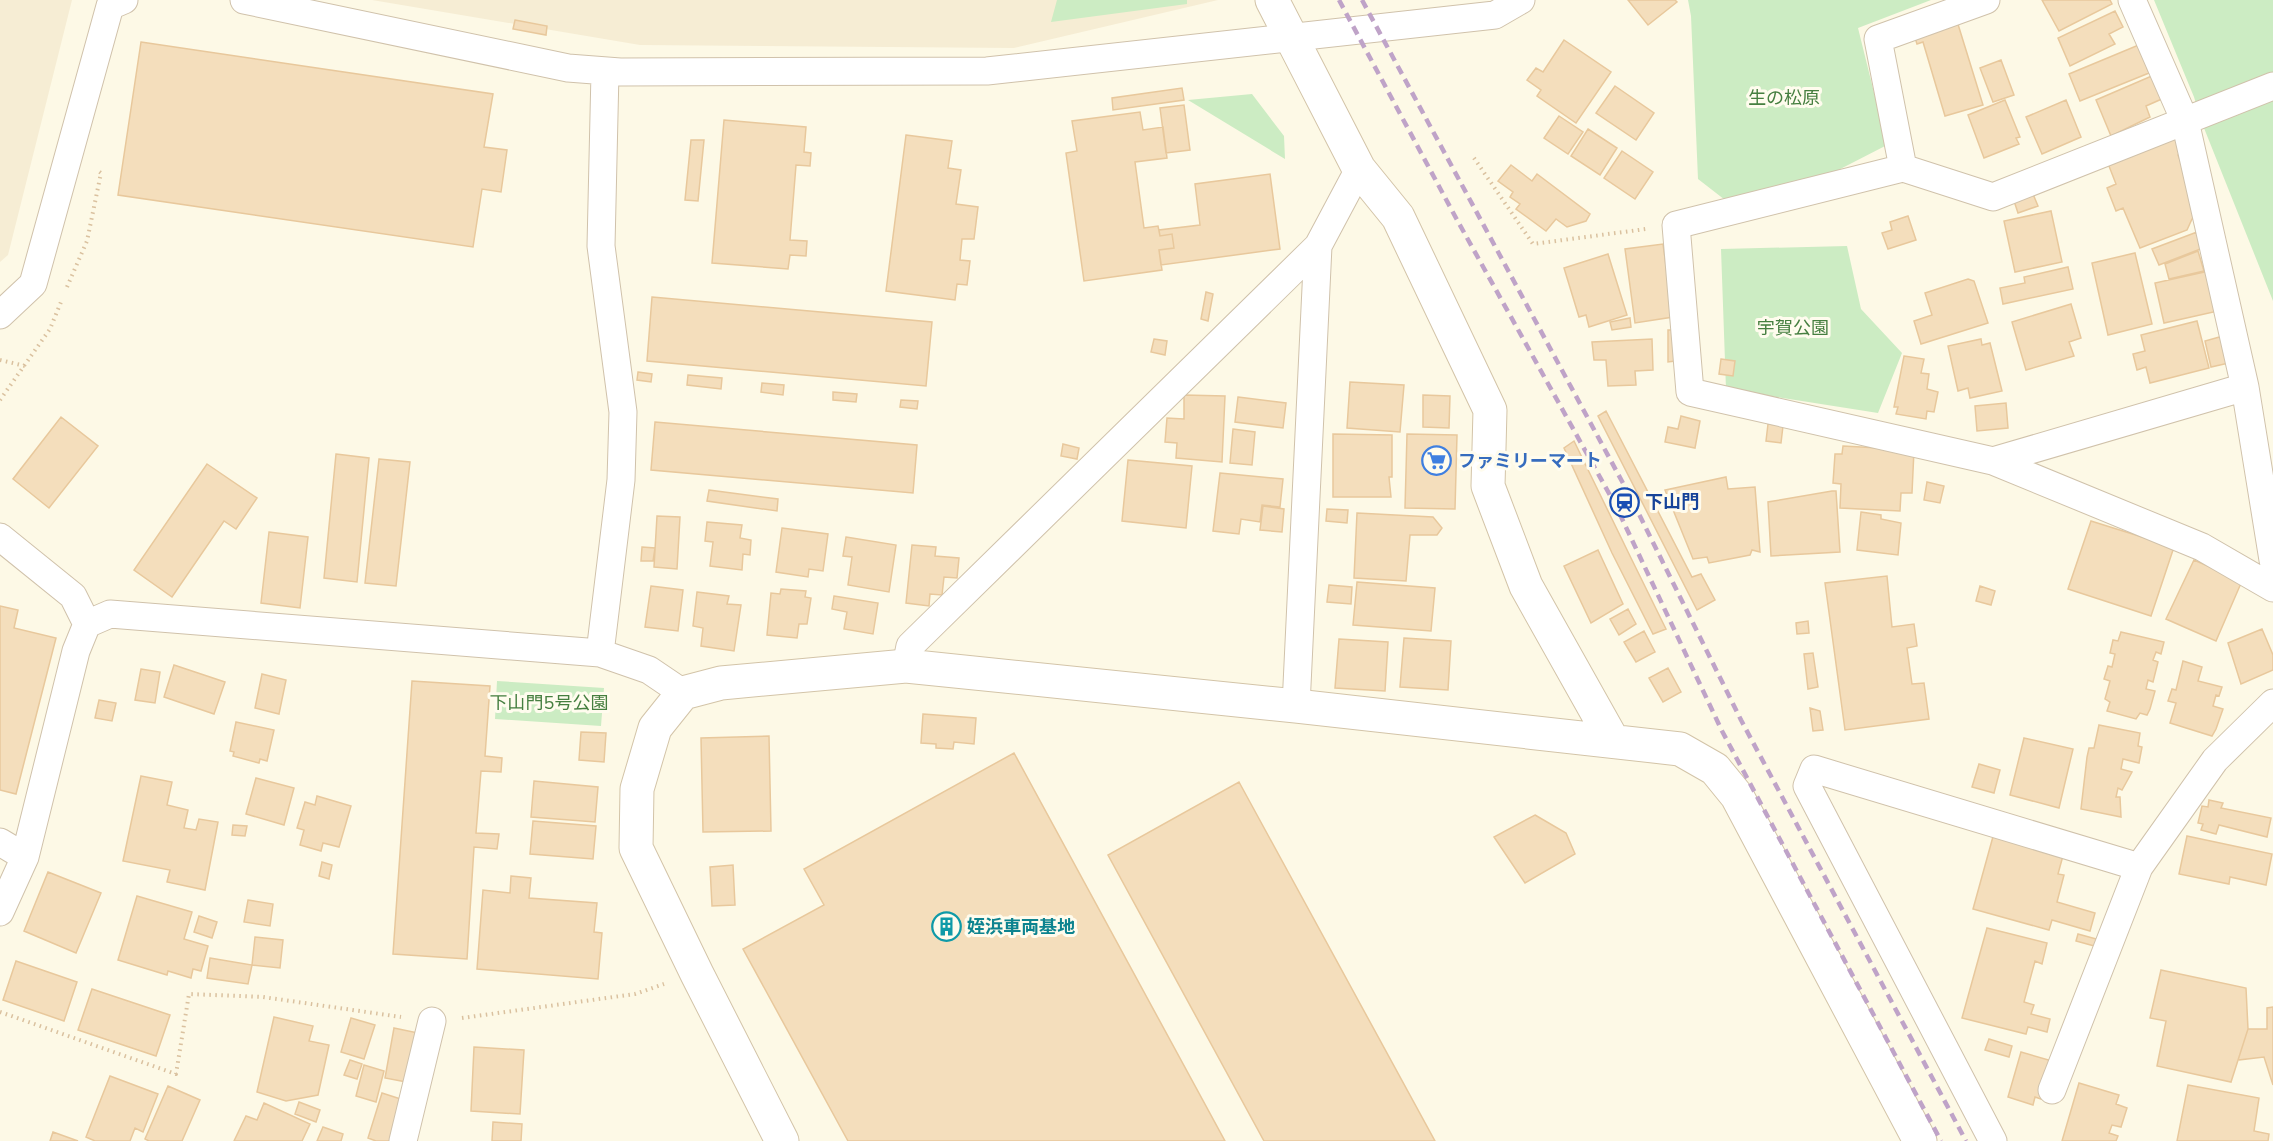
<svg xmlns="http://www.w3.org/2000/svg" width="2273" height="1141" viewBox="0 0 2273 1141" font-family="'Nunito Sans','Noto Sans JP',sans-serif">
<rect width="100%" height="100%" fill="#fdf9e6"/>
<!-- residential -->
<path fill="#f6edd4" d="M0,0H72L8,255L0,262Z
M372,0H1218L1014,48L640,45Z"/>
<!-- green -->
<path fill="#ccecc3" d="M1057,0H1187V4L1051,22Z
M1688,0H1931L1858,28L1887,145L1747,217L1698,179L1691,16Z
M2154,0H2273V301L2202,123L2194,97Z
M1252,94L1284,136L1285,159L1188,100Z
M1847,246L1861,309L1902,353L1878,413L1726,389L1721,249Z
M497,681L604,688L601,726L495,719Z"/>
<!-- building -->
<path fill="#f4debc" stroke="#e8c89c" stroke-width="1.5" d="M1628,0H1675L1677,2L1648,25Z
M2042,0H2110L2112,4L2059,31Z
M2115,11L2123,27L2109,34L2115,44L2070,66L2058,38Z
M515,20L547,26L546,35L513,29Z
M1957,21L1983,105L1945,116L1923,42L1917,44L1912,28Z
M1564,40L1611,72L1576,123L1537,96L1541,90L1527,80L1536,68L1543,72Z
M141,42L493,94L484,147L507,150L501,192L482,189L473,247L118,195Z
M2141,44L2149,67L2147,68L2149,73L2080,101L2069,74Z
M2001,60L2014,95L1993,102L1980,68Z
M2154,75L2164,98L2146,106L2150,117L2111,136L2096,100Z
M1615,86L1654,113L1636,140L1596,113Z
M1182,88L1184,100L1113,110L1112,98Z
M2005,100L2020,137L2016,138L2019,144L1984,158L1968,115Z
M2066,100L2081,137L2042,154L2026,117Z
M1184,105L1190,150L1166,153L1160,108Z
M1140,112L1143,130L1163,127L1167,158L1135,162L1144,228L1158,226L1160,236L1172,234L1174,248L1159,250L1162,270L1084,281L1066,153L1077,151L1072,121Z
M1559,116L1583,132L1568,154L1544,138Z
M724,120L806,127L804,152L811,153L810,166L796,165L790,240L807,241L806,256L790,255L788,269L712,263Z
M1588,129L1617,148L1600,175L1571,156Z
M2175,132L2183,152L2178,155L2188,179L2197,216L2192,219L2187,230L2140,248L2123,208L2116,211L2107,188L2116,184L2107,161Z
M906,135L952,141L948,168L961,170L956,204L978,207L974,239H962L960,260L970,261L967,285L957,284L955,300L886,291Z
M691,140H704L698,201L685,200Z
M1622,151L1653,172L1635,199L1604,178Z
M1511,165L1532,181L1537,174L1590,214L1586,221L1567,227L1556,219L1546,231L1516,209L1520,204L1510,197L1513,192L1498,181Z
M1270,174L1280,249L1161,265L1159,250L1174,248L1172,234L1160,236L1159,230L1200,225L1195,184Z
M2033,194L2038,206L2018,213L2014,201Z
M2051,211L2062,262L2015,272L2004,221Z
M1908,216L1916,240L1888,249L1882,233L1892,230L1890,222Z
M2197,232L2203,248L2159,265L2152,249Z
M1663,244L1673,317L1635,323L1625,249Z
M2198,251L2204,271L2169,279L2165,264Z
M2135,253L2152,324L2108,335L2092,263Z
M1608,254L1627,315L1589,327L1586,315L1579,317L1564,268Z
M2068,267L2073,289L2003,304L2000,288L2025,283L2024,277Z
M2209,271L2218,311L2164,323L2155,283Z
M1968,279L1974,281L1988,323L1921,344L1914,321L1932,315L1925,293Z
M1206,292L1213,294L1208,321L1201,319Z
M652,297L932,322L926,386L647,361Z
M2071,304L2081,338L2069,342L2074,356L2026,370L2012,322Z
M1630,318L1631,327L1612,330L1610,322Z
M2197,321L2209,368L2150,383L2146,367L2137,370L2133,354L2145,351L2141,335Z
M1668,330H1674L1675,361L1668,362Z
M2223,336L2229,363L2211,367L2205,341Z
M1154,339L1167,341L1165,355L1151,352Z
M1652,339L1653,370L1635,371L1636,385L1608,386L1606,360H1594L1592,342Z
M1981,339L1982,345L1990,343L2002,391L1970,398L1968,388L1958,391L1948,346Z
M1904,356L1924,359L1921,373L1929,374L1927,389L1938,392L1934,412L1927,411L1926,419L1896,414L1898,407H1894Z
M1721,359L1735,361L1733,376L1719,374Z
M638,372L652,374L651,382L637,380Z
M688,375L722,378L721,389L687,385Z
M1350,382L1404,385L1400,432L1347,428Z
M762,383L784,385L783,395L761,392Z
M833,392L857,394L856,402L833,400Z
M1184,395L1225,396L1222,462L1176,458L1177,443L1165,442L1167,418L1184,419Z
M1423,395L1450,396L1449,428L1423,427Z
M1238,397L1286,403L1283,428L1235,422Z
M901,400L918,401L917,409L900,407Z
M2006,403L2008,428L1977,431L1975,406Z
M1606,411L1692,577L1701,574L1715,600L1697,610L1598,416Z
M1681,416L1700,421L1695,448L1665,442L1668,427L1678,429Z
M61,417L98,446L49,508L13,479Z
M655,422L917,445L913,493L651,470Z
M1768,424L1783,426L1781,443L1766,441Z
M1233,429L1255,432L1252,465L1230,463Z
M1333,434L1392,435V477H1389L1391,497H1333Z
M1407,434L1457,435L1455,509L1405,508Z
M1574,441L1631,558L1666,629L1653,634L1612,553L1564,448Z
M1063,444L1079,448L1077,459L1061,456Z
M1843,446L1914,450L1912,493H1901L1900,511L1840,508L1841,484L1833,483L1835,454H1842Z
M336,454L369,458L357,582L324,578Z
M379,459L410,462L396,586L365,583Z
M1128,460L1192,466L1186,528L1122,521Z
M207,464L257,498L236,529L224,521L172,597L134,570Z
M1220,473L1283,479L1280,507L1262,505L1260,522L1241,519L1239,534L1213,531Z
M1726,477L1728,489L1755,487L1760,552L1752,550L1750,555L1709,563L1707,557L1693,559L1665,490Z
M1927,482L1944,486L1940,503L1924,500Z
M709,490L778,499L777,511L707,501Z
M1832,491H1836L1840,552L1771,556L1768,502Z
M1263,506L1284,509L1282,532L1260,530Z
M1327,509L1348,510L1347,523L1326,521Z
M1861,512L1881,515V519L1901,523L1898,555L1857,550Z
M1357,513L1433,517L1442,528L1437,535H1410L1406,581L1354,578Z
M657,516L680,517L677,569L654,567Z
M2091,521L2174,547L2151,616L2068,589Z
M707,522L742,525L740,538L751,540L750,555L743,554L742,570L710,566L713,542L705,541Z
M782,528L828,534L823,571L809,569L808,577L776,572Z
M269,532L308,537L300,608L261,603Z
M846,537L896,545L889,592L848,585L852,557L843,556Z
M912,545L936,547L935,556L959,558L957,578L944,577L942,595L930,594L929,606L906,603Z
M642,547L655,548L653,561H641Z
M1598,550L1623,604L1591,623L1564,566Z
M2194,560L2242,581L2216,641L2166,619Z
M1887,576L1892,627L1914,624L1917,646L1907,648L1912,684L1924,683L1929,719L1845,730L1825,583Z
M1357,582L1435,588L1431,631L1353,625Z
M1329,585L1352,587L1351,604L1327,602Z
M651,586L683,590L678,631L645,627Z
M1980,586L1995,591L1991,605L1976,601Z
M781,589L806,591L805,597L811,598L807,624H799L797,638L767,635L771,593L780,594Z
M697,592L729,596L727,604L741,605L734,651L701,646L703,628L693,626Z
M834,596L878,603L873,634L844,629L847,612L832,609Z
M0,606L18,610L14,628L56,638L16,794L0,790Z
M1628,609L1636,624L1619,635L1610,619Z
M1808,621L1809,633L1797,634L1796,623Z
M2262,629L2273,655V670L2241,684L2228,643Z
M1644,631L1655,652L1636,662L1624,642Z
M2121,632L2164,642L2161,654L2156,652L2153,660L2158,662L2153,682L2148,680L2146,689L2155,691L2150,709L2147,715L2140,713L2136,719L2107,711L2110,702L2105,699L2110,681L2104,679L2108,666L2112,667L2115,654L2110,653L2113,640L2118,641Z
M1404,638L1451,641L1448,690L1400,687Z
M1339,639L1388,642L1385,691L1335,688Z
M1813,653L1818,687L1808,689L1804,654Z
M2183,661L2202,667L2198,681L2222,687L2219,696L2216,695L2213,706L2223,709L2216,729L2212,736L2170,723L2176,703L2168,701L2172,689L2176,690Z
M174,665L225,682L214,714L164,697Z
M1668,668L1681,692L1663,702L1649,678Z
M141,669L160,672L155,703L135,700Z
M262,674L286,680L279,714L255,708Z
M412,681L490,686L485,756L502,758L501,772L481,771L476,833L499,834L497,849L474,847L467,959L393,954Z
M99,700L116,703L112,721L95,718Z
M1810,708L1820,711L1823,730L1813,731Z
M923,714L976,718L974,744L954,742L953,749L936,748V744L921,743Z
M236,722L274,730L267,761L260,759L259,763L233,756L234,752L230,751Z
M2099,725L2140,733L2138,746L2142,747L2139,763L2123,759L2121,769L2132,772L2122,790L2118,788L2116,797H2120L2121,817L2081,809L2087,757L2089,748H2094Z
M581,732L606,733L604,762L579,760Z
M769,736L771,831L703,832L701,738Z
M2024,738L2073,749L2059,808L2010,795Z
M1014,753L1225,1141H848L743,949L824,905L804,869Z
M1979,764L2000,770L1994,793L1972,787Z
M141,776L172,782L167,805L188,810L184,828L196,830L199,819L218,822L205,890L167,882L170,870L123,861Z
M256,778L294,788L284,825L246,814Z
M534,781L598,787L595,822L531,817Z
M1239,782L1435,1141H1264L1108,855Z
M317,796L351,806L339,847L323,843L321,851L300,845L304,830L297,828L305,802L315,805Z
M2209,800L2223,803L2221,808L2271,818L2267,837L2219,825L2216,834L2201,830L2203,824L2198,823L2202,806L2208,807Z
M1535,815L1566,833L1575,854L1525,883L1494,837Z
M533,821L596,826L593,859L530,854Z
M233,825L247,826L245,836L232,835Z
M1994,833L2064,852L2058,874L2064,875L2057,902L2095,913L2090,931L2052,920L2049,930L1973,909Z
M2187,836L2272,854L2266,885L2230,877L2229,884L2179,874Z
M322,862L332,865L329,879L319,876Z
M733,865L735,905L712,906L710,867Z
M48,872L101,893L76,953L24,931Z
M511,876L531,878L529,898L597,903L594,932L602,933L598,979L477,969L483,890L510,893Z
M137,896L192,912L184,939L208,946L201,971L193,969L191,978L168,971L167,975L118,960Z
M248,900L273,904L270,926L244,922Z
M199,916L217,922L212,938L194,932Z
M1987,928L2047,943L2042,964L2035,961L2024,1002L2034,1005L2031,1014L2050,1019L2047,1032L2028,1027L2026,1034L1962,1018Z
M2078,934L2100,940L2098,947L2076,941Z
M255,937L283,940L280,968L252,965Z
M210,958L252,965L248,984L207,978Z
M16,961L77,982L64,1021L3,1000Z
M2161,970L2246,988L2248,1029L2231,1082L2157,1066L2166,1021L2150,1018Z
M92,989L170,1015L156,1056L78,1030Z
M2273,1007V1085L2264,1057L2238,1060L2248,1029H2267V1008Z
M274,1017L313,1026L309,1041L329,1045L318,1095L286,1101L257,1092Z
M351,1018L375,1025L364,1059L341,1052Z
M394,1028L423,1034L417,1084L385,1078Z
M1989,1039L2012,1046L2009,1057L1985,1050Z
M474,1047L524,1050L520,1114L471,1111Z
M2021,1052L2052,1061L2041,1099L2035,1097L2033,1105L2008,1097Z
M350,1060L362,1064L357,1079L344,1075Z
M364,1065L384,1071L376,1102L356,1096Z
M110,1076L158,1094L143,1132L135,1128L130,1141H95L86,1137Z
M2079,1083L2119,1095L2116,1104L2127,1108L2121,1127L2112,1125L2109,1133L2118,1136L2116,1141H2062Z
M2188,1085L2259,1098L2254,1131L2269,1134L2268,1141H2177Z
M168,1086L200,1100L182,1141H149L145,1139Z
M382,1093L410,1102L398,1141H376L368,1138Z
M299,1102L320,1110L316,1122L295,1114Z
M264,1103L310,1124L302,1141H234L246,1116L257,1120Z
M493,1122L522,1124L521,1141H492Z
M323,1127L343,1134L341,1141H317Z
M53,1132L78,1141H50Z"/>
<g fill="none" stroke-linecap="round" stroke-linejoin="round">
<defs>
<path id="street" d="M244,0L568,68L620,72L987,71L1495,15L1521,0
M2132,0L2185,121L2245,387
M2273,86L1993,197L1903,168L1676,225L1690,392L1993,461L2202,547L2273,588
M1903,168L1878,39L1986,0
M0,315L33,284L110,6L124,0
M1993,461L2245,387L2273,560
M0,537L73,596L87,624
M600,653L621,480L623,412L601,246L605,72
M906,666L910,646L1318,246
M1296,706L1318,246L1359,169
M0,842L25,857
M0,912L25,857L76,651L87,624L110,614L600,653L649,670L683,693
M2052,1090L2139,867L2215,760L2273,703
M403,1141L432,1021
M1993,1141L1807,786L1814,769L2139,867"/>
<path id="secondary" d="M1272,0L1359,169L1398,217L1490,410L1488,486L1526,586L1613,741
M782,1141L697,974L636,848L637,789L655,728L683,693L721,683L906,666L1296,706L1680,749L1715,769L1737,796L1920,1141"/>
</defs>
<!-- street casing -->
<use href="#street" stroke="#d0c2ab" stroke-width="29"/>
<!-- secondary casing -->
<use href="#secondary" stroke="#d3c4a8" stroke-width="35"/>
<!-- path -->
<path stroke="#dac19f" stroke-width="4" stroke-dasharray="1.5 4.5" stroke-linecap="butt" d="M1474,158L1533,244L1646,229
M67,287L87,241L101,173L97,170
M0,360L25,366
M0,400L50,329L61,302
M0,1012L176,1074L189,994L263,997L401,1017
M462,1018L635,994L664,984"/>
<!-- street -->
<use href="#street" stroke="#fff" stroke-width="27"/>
<!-- secondary -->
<use href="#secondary" stroke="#fff" stroke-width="33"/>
<!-- rail -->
<path stroke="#bfa3c8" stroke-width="4.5" stroke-dasharray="9 6" stroke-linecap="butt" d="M1339,0L1456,218L1616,506L1722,731L1941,1141
M1362,0L1631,498L1741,720L1966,1141"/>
</g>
<!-- icons -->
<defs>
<symbol id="supermarket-ring" viewBox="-11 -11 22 22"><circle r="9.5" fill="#fffcee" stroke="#3f7fe0" stroke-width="1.5"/><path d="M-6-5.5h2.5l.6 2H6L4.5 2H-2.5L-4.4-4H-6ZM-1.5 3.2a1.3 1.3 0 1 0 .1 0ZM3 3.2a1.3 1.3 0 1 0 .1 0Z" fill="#3f7fe0"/></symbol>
<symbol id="station-ring" viewBox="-11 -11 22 22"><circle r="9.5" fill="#fffcee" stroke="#1a4fb4" stroke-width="1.5"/><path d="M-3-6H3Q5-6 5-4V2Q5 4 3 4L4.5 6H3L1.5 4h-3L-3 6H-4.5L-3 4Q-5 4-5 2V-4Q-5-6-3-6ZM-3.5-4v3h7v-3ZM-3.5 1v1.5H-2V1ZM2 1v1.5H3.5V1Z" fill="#1a4fb4"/></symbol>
<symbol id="building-ring" viewBox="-11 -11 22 22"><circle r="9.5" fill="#fffcee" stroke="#0f9aa8" stroke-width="1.5"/><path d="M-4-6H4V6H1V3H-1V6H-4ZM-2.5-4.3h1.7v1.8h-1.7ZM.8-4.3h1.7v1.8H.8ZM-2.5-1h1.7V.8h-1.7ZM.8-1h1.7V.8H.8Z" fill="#0f9aa8"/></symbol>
</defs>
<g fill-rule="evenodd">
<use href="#supermarket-ring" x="1420" y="444" width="33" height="33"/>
<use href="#station-ring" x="1608" y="486" width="33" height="33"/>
<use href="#building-ring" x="930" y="910" width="33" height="33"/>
</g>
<g text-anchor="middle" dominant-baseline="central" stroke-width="6" stroke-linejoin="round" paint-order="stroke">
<!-- park labels -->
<g font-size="18" fill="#467f40" stroke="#fffcee">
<text x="1784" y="98">生の松原</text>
<text x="1793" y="328">宇賀公園</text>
<text x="549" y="703">下山門5号公園</text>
</g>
<!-- shop labels -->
<g font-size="18" font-weight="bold" fill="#366cbe" stroke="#fffcee" text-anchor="start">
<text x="1458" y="461">ファミリーマート</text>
</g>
<!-- transit labels -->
<g font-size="18" font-weight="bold" fill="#164399" stroke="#fffcee" text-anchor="start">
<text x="1645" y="502">下山門</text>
</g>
<!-- culture labels -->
<g font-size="18" font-weight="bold" fill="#0d838f" stroke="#fffcee" text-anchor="start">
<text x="967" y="927">姪浜車両基地</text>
</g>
</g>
</svg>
